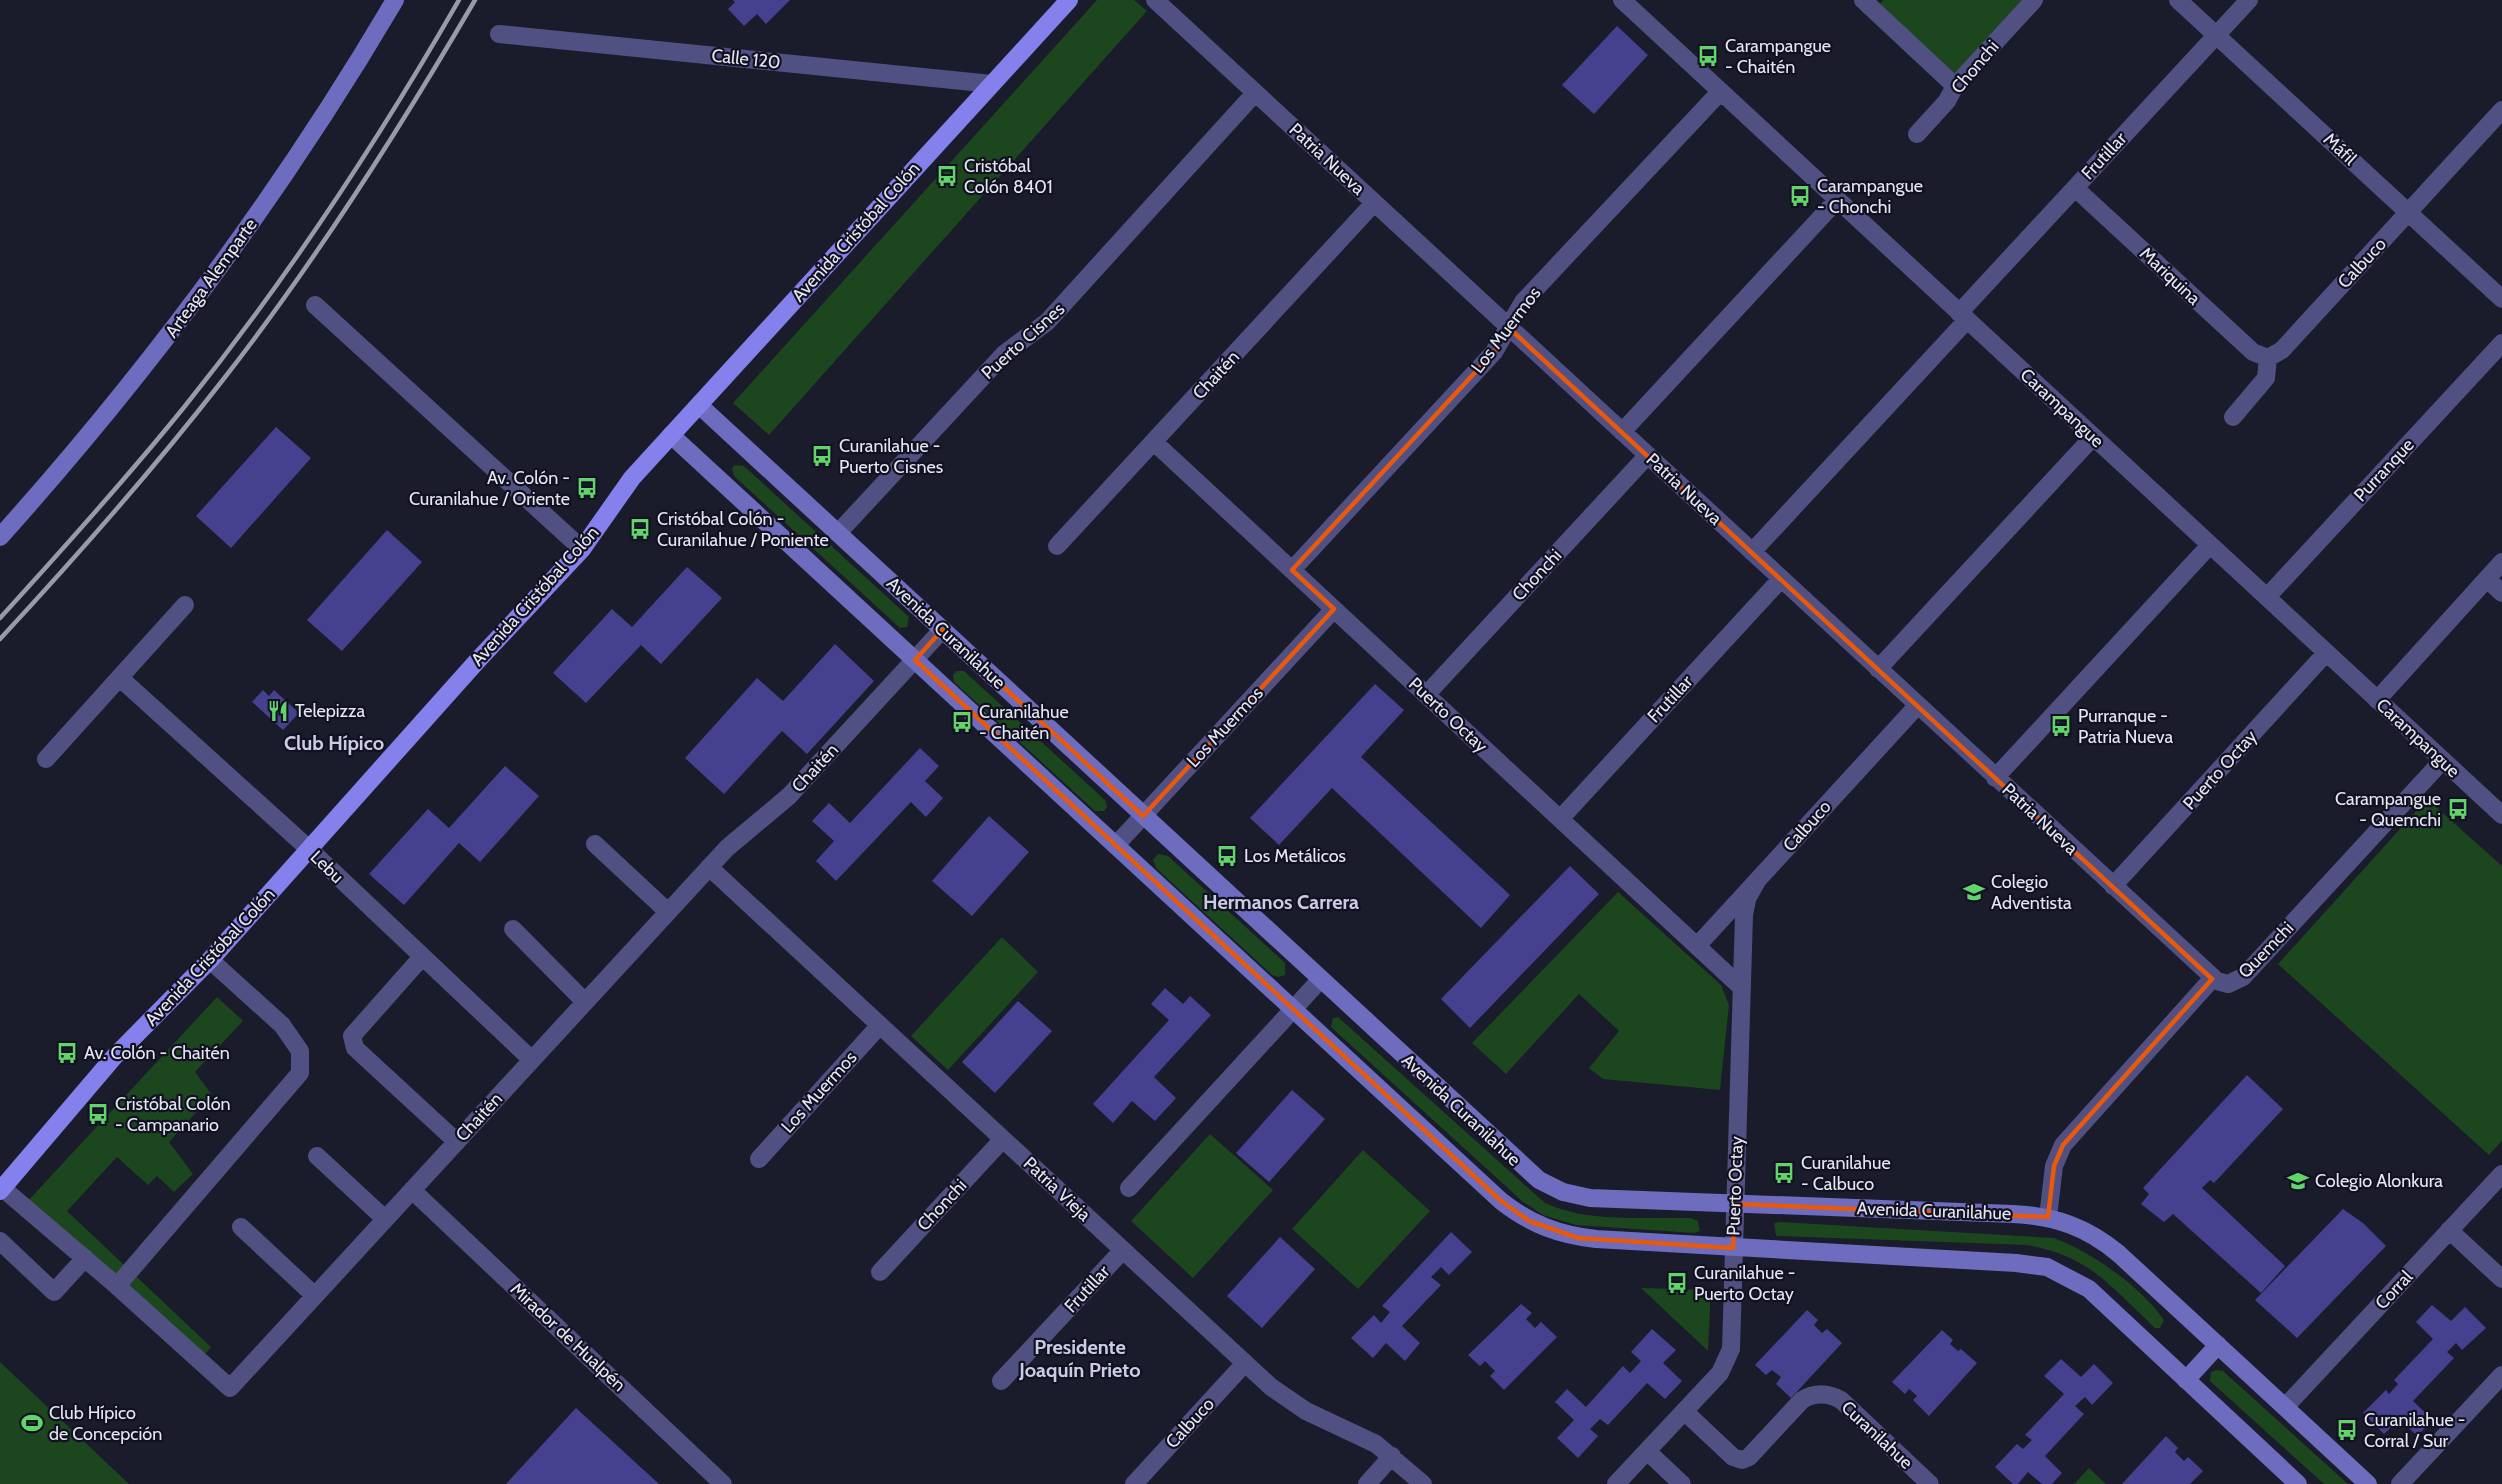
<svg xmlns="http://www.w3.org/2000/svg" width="2502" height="1484" viewBox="0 0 2502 1484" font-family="Cabin,sans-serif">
<rect width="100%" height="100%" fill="#1a1b2b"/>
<!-- green -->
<path fill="#1b461e" d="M1097,0H1134L1147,11L769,435L733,403Z
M1883,0H2022L1955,74L1879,5Z
M735,465L744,466L909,617L907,627L900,628L734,476L732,468Z
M957,671H964L1105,800L1107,807L1104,811H1095L954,682L953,675Z
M2427,799L2502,866V1141L2489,1155L2278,964Z
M1158,854L1168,856L1285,963V975L1279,977L1272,975L1156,868L1153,860Z
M1618,892L1721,985L1729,1005L1720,1090L1603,1079L1589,1068L1619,1031L1579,994L1506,1074L1472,1043Z
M1002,937L1038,972L948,1070L911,1036Z
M217,997L243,1021L195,1072L212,1095L169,1142L193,1174L174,1192L157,1176L148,1185L117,1157L67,1211L211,1347L198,1363L26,1203Z
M1338,1017L1545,1203C1589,1223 1644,1217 1691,1218L1698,1221L1700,1231L1694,1233L1576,1225L1543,1215L1522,1201L1331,1027L1333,1018Z
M1210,1134L1273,1190L1193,1278L1131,1221Z
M1363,1150L1430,1211L1358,1289L1292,1229Z
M1780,1222L2054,1238C2092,1252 2140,1286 2164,1320L2160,1328H2155C2110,1286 2090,1256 2027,1245L1776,1236L1774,1223Z
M1641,1288L1711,1290L1708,1350H1707Z
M0,1362L129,1484H0Z
M2216,1370L2223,1371L2348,1484H2324L2210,1381L2211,1372Z
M2089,1468L2106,1484H2074Z"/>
<!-- building -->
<path fill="#46418e" d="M733,0H790L766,24L757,14L744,26L728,9L735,2Z
M1617,26L1648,55L1594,114L1562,85Z
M276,427L311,458L231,548L196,516Z
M387,530L422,562L342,651L307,620Z
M687,567L722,598L661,664L641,645L586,703L553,673L612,609L632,627Z
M835,644L874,681L807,754L782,731L724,794L685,758L757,678L783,701Z
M1375,684L1404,710L1361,757L1510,895L1481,928L1332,788L1279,845L1250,818Z
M263,690L269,696L274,690L299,713L283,730L252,702Z
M920,748L939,766L925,781L943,798L926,817L911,802L836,881L816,861L834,841L812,821L829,803L850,823Z
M505,766L539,796L480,862L459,843L404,905L369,874L428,809L449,828Z
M989,816L1029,852L972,916L932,881Z
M1570,866L1599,894L1470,1028L1441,999Z
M1165,988L1183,1004L1190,996L1211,1015L1154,1077L1176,1098L1155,1121L1132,1101L1113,1123L1093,1104L1169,1020L1151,1004Z
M1018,1001L1052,1031L995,1093L962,1062Z
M2247,1075L2283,1109L2214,1183L2210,1180L2202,1188L2285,1266L2261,1293L2173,1214L2164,1222L2141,1204L2149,1194L2143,1188Z
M1292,1090L1325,1119L1269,1182L1236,1153Z
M2343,1209L2363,1223L2386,1246L2297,1338L2255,1300Z
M1451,1232L1472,1252L1449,1275L1441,1267L1431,1277L1441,1285L1402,1326L1420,1343L1405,1361L1386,1343L1373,1358L1351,1338L1374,1315L1381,1323L1390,1312L1382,1306Z
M1280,1237L1315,1269L1262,1328L1227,1296Z
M1521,1304L1532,1313L1526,1319L1535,1328L1541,1322L1557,1337L1504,1390L1490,1376L1495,1371L1485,1361L1480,1366L1468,1355Z
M2432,1305L2451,1321L2465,1307L2486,1328L2462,1350L2456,1343L2447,1352L2454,1358L2413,1401L2432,1419L2426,1427L2417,1436L2400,1419L2384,1434L2363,1413L2386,1390L2389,1394L2398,1384L2394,1380L2433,1339L2416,1322Z
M1807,1310L1818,1320L1814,1325L1822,1333L1827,1329L1842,1343L1791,1398L1776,1384L1781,1377L1772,1370L1766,1375L1755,1365Z
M1652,1329L1676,1350L1663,1363L1682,1381L1665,1399L1647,1383L1608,1425L1600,1419L1590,1429L1598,1436L1578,1458L1557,1438L1574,1420L1555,1402L1567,1389L1586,1407L1623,1366L1630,1373L1641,1361L1631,1352Z
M1942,1330L1953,1340L1950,1344L1958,1351L1961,1349L1977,1363L1929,1416L1913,1400L1917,1396L1909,1389L1905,1394L1892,1382Z
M2061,1359L2081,1377L2094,1364L2113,1383L2092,1405L2085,1397L2075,1406L2084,1414L2045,1456L2062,1473L2052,1484H2042L2028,1472L2018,1484H2013L1995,1467L2017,1444L2023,1449L2032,1440L2025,1435L2064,1394L2044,1376Z
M576,1408L659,1484H506Z
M2166,1436L2178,1448L2175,1452L2184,1461L2188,1457L2203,1471L2190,1484H2122Z"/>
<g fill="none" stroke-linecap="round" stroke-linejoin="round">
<!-- street -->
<path stroke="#505083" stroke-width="18" d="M1155,0L2217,981L2228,984L2243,977L2443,760
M1622,0L2502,815
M1863,0L1955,86
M2178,0L2502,299
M499,34L992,84
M1917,134L1947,101L1955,86L2034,0
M2075,188L2253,352L2268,358L2282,350L2502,110
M315,305L582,549
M1959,313L2249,0
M2233,417L2266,378L2268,358
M1622,432L1837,200
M1154,442L1742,988
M838,533L1004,354L1047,322L1255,93
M1057,546L1374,203
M1752,552L1967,320
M1292,570L1494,352L1523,302L1720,92
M2487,579L2502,593
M2267,597L2502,343
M1878,669L2093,437
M120,678L309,849L532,1060
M1426,695L1647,456
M2377,700L2502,562
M46,759L185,605
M1995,778L2210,545
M1560,819L1781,579
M595,844L668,912
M1116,845L1334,609
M709,867L1271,1387L1306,1411L1376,1444L1423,1484
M2113,886L2326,653
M513,929L585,1002
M1697,946L1917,706
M422,957L352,1036L355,1048L457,1142
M317,1156L385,1219
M759,1159L880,1025
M0,1186L117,1286L230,1388L727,848L789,796L942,630
M1129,1188L1320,980
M412,1190L723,1484
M2048,1217L2054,1166L2063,1145L2212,979
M241,1227L315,1296
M2449,1230L2502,1279
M0,1241L54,1292L85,1258
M880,1272L1003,1139
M117,1286L300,1073V1051L282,1025L210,960
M1001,1381L1123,1250
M2285,1407L2502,1174
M1684,1411L1733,1457L1742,1460L1749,1457L1802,1400C1815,1392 1828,1393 1841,1400L1930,1484
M1647,1451L1682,1484
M1134,1484L1245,1363
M1367,1484L1392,1456
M1616,1484L1720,1373L1731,1349L1744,915L1747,899L1757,881
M2400,1484L2502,1375"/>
<!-- secondary -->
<path stroke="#6d6cbe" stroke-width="18" d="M699,405L1539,1180L1563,1192L1590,1198L2013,1214C2055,1216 2087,1227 2119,1254L2368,1484
M671,435L1501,1201C1530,1224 1559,1235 1596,1239L2016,1263L2047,1267L2089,1289L2298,1484
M0,537C149,371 282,192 395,0
M2186,1380L2218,1345"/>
<!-- primary -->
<path stroke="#8481ec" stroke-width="18" d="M0,1191L114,1057L210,960L478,660L582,549L632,478L1069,0"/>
<!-- rail -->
<path stroke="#999aa7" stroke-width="4.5" d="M0,618C63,549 126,479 185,406C287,279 378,141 459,0
M0,639C77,556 152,471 222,381C316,261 398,132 475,0"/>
</g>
<!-- marked area -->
<path fill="none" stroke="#e8590c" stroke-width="4.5" stroke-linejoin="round" d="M1508,327L2212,979L2063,1145L2054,1166L2048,1217L1735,1204L1733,1248L1578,1238L1529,1221L1501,1201L915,660L942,630L1143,816L1334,609L1292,570L1494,352Z"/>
<!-- icons -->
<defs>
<symbol id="bus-bare" viewBox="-9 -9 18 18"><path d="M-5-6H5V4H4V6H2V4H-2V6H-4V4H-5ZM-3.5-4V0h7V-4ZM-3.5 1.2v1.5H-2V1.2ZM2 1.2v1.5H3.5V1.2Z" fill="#61d46a" stroke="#112" stroke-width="2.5" paint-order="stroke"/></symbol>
<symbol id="restaurant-bare" viewBox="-9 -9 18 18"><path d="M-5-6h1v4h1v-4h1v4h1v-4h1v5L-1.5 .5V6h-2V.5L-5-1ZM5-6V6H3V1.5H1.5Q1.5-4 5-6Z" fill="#61d46a" stroke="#112" stroke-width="2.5" paint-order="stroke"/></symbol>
<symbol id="school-bare" viewBox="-9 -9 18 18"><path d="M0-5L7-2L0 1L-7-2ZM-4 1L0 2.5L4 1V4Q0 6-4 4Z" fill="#61d46a" stroke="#112" stroke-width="2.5" paint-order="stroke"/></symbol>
<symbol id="stadium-bare" viewBox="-9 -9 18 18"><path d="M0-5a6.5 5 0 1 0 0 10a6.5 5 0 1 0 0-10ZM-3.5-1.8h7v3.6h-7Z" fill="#61d46a" stroke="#112" stroke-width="2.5" paint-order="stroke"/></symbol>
</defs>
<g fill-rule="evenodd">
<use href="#bus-bare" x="1693" y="41" width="30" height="30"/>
<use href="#bus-bare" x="932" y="161" width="30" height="30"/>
<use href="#bus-bare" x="1785" y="181" width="30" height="30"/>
<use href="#bus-bare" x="807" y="441" width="30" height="30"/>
<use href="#bus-bare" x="572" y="473" width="30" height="30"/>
<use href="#bus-bare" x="625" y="514" width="30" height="30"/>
<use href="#restaurant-bare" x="263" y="696" width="30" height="30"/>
<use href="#bus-bare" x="947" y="707" width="30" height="30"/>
<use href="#bus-bare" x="2046" y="711" width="30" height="30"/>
<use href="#bus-bare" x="2443" y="794" width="30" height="30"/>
<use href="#bus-bare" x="1212" y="841" width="30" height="30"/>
<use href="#school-bare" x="1959" y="877" width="30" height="30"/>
<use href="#bus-bare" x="52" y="1038" width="30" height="30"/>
<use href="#bus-bare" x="83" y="1099" width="30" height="30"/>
<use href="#bus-bare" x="1769" y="1158" width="30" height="30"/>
<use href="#school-bare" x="2283" y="1166" width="30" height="30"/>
<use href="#bus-bare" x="1662" y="1268" width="30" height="30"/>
<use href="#stadium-bare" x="17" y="1408" width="30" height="30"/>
<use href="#bus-bare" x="2332" y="1415" width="30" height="30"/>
</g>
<g text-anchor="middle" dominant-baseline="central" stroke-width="4.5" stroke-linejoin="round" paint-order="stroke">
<!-- poi labels -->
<g font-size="18" fill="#e5e6f2" stroke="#112" text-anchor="start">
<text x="1725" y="46">Carampangue<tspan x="1725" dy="21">- Chaitén</tspan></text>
<text x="964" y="166">Cristóbal<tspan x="964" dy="21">Colón 8401</tspan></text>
<text x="1817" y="186">Carampangue<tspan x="1817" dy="21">- Chonchi</tspan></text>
<text x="839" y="446">Curanilahue -<tspan x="839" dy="21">Puerto Cisnes</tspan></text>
<text x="570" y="478" text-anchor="end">Av. Colón -<tspan x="570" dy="21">Curanilahue / Oriente</tspan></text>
<text x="657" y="519">Cristóbal Colón -<tspan x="657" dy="21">Curanilahue / Poniente</tspan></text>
<text x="295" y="711">Telepizza</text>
<text x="979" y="712">Curanilahue<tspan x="979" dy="21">- Chaitén</tspan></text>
<text x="2078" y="716">Purranque -<tspan x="2078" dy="21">Patria Nueva</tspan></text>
<text x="2441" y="799" text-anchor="end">Carampangue<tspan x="2441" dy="21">- Quemchi</tspan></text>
<text x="1244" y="856">Los Metálicos</text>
<text x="1991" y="882">Colegio<tspan x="1991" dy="21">Adventista</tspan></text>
<text x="84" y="1053">Av. Colón - Chaitén</text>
<text x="115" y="1104">Cristóbal Colón<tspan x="115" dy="21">- Campanario</tspan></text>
<text x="1801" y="1163">Curanilahue<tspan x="1801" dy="21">- Calbuco</tspan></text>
<text x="2315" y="1181">Colegio Alonkura</text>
<text x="1694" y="1273">Curanilahue -<tspan x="1694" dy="21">Puerto Octay</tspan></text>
<text x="49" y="1413">Club Hípico<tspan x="49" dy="21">de Concepción</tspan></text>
<text x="2364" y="1420">Curanilahue -<tspan x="2364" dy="21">Corral / Sur</tspan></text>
</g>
<!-- street labels -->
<g font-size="18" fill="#e5e6f2" stroke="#112">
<text transform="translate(746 59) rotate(6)">Calle 120</text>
<text transform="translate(1975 67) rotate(-50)">Chonchi</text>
<text transform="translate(2340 149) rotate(43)">Máfil</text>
<text transform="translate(2104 156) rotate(-47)">Frutillar</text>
<text transform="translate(1327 159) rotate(43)">Patria Nueva</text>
<text transform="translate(856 232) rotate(-48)">Avenida Cristóbal Colón</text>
<text transform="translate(2362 263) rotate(-47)">Calbuco</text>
<text transform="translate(2170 276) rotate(43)">Mariquina</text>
<text transform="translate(211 278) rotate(-54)">Arteaga Alemparte</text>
<text transform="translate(1506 330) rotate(-53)">Los Muermos</text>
<text transform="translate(1023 341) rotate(-42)">Puerto Cisnes</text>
<text transform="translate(1216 375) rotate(-47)">Chaitén</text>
<text transform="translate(2062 408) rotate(43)">Carampangue</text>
<text transform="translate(2384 470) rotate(-47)">Purranque</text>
<text transform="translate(1684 489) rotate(43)">Patria Nueva</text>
<text transform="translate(1537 575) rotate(-47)">Chonchi</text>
<text transform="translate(535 596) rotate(-48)">Avenida Cristóbal Colón</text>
<text transform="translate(946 633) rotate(43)">Avenida Curanilahue</text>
<text transform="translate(1670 699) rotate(-47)">Frutillar</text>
<text transform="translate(1448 715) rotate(43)">Puerto Octay</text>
<text transform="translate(1225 727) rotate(-47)">Los Muermos</text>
<text transform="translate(2418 738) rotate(43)">Carampangue</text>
<text transform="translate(815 768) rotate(-47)">Chaitén</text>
<text transform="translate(2220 770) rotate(-48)">Puerto Octay</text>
<text transform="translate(2040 819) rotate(43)">Patria Nueva</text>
<text transform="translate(1807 826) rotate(-48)">Calbuco</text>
<text transform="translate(327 867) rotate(44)">Lebu</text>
<text transform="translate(2266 950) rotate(-46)">Quemchi</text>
<text transform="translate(210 957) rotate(-47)">Avenida Cristóbal Colón</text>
<text transform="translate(819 1092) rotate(-48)">Los Muermos</text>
<text transform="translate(1461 1110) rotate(43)">Avenida Curanilahue</text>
<text transform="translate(479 1117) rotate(-47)">Chaitén</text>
<text transform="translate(1735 1186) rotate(-88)">Puerto Octay</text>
<text transform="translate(1057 1189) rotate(43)">Patria Vieja</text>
<text transform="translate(942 1205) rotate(-47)">Chonchi</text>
<text transform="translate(1934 1211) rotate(2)">Avenida Curanilahue</text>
<text transform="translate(1087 1289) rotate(-47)">Frutillar</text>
<text transform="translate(2394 1290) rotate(-47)">Corral</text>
<text transform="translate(568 1337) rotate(43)">Mirador de Hualpén</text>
<text transform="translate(1190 1423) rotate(-47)">Calbuco</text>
<text transform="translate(1877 1435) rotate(43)">Curanilahue</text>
</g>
<!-- neighbourhood labels -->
<g font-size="20" font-weight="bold" fill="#cacce4" stroke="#112">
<text x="334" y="743">Club Hípico</text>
<text x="1281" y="902">Hermanos Carrera</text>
<text x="1080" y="1347">Presidente<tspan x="1080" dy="23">Joaquín Prieto</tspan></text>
</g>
</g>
</svg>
